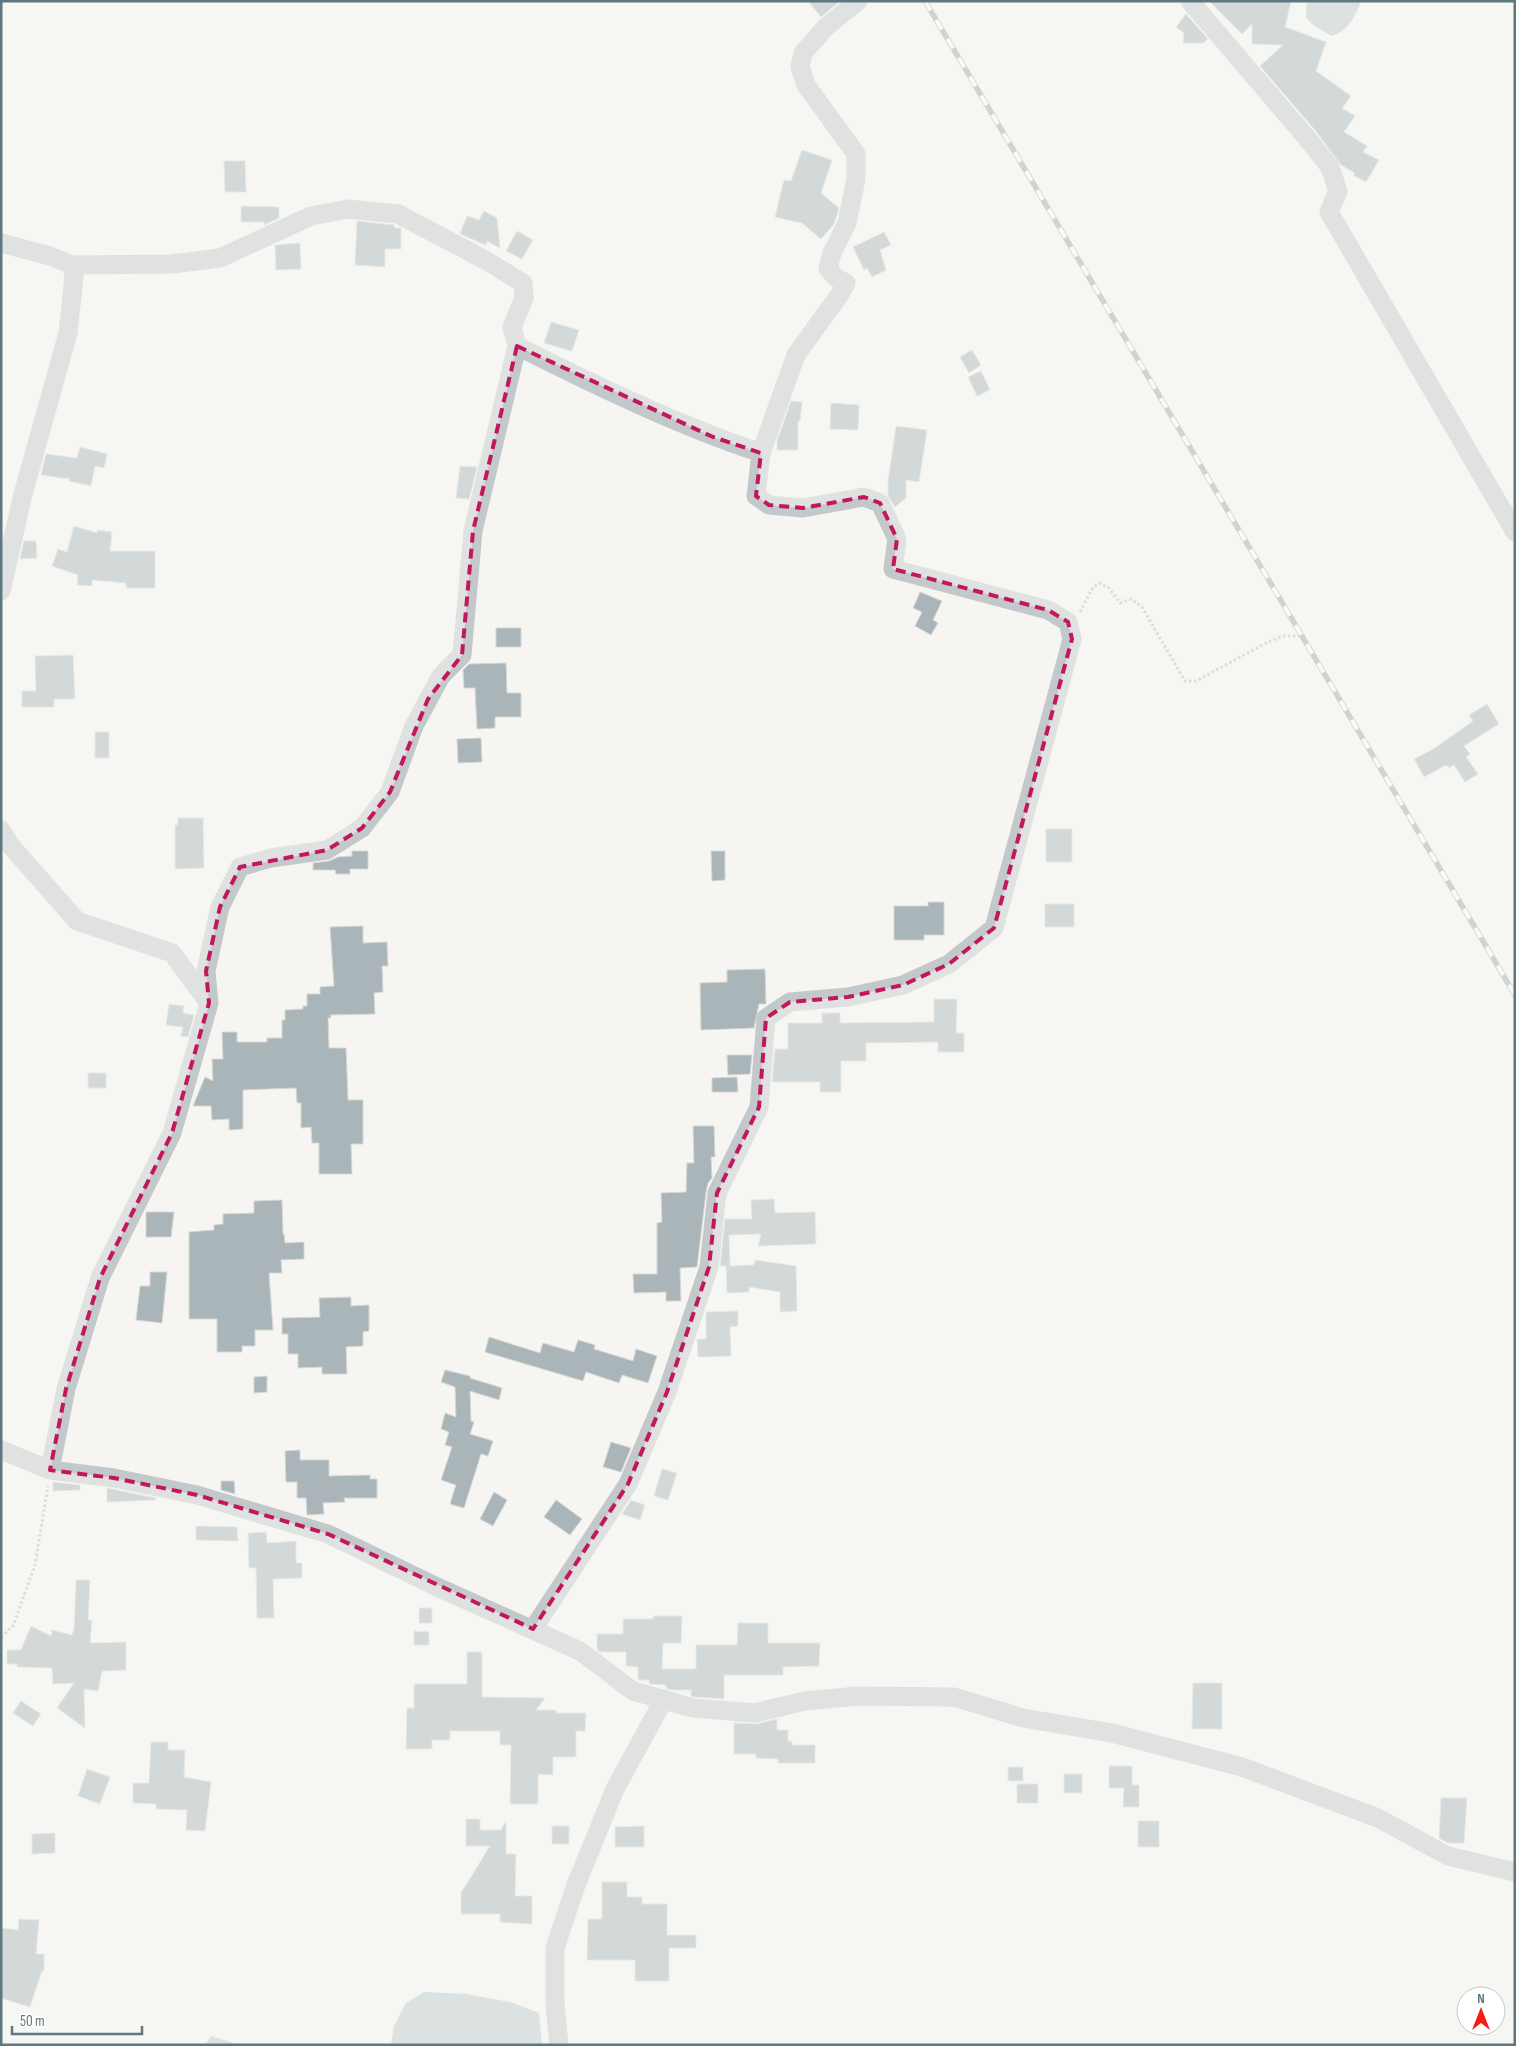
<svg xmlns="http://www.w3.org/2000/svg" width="1516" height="2046" viewBox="0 0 1516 2046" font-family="'Sofia Sans Condensed',sans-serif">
<rect width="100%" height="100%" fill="#f6f5f2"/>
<!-- water -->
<path fill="#bacacc" d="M1307,1H1361C1355,17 1349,30 1332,36L1313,25L1306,18Z
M424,1992L466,1994L510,2002L539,2013L542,2045H391L394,2026L406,2003Z
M211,2036L239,2045H205Z"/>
<!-- building -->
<path fill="#a9b5b8" stroke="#d7d7d4" d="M808,1H840L821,17Z
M1209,1H1291L1285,27L1326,42L1316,71L1351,96L1342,108L1355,116L1344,132L1367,146L1363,152L1379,160L1366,182L1353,175L1355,173L1341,165L1315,130L1260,66L1283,45L1252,44V24L1242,34Z
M1186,14L1208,39L1203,43H1183L1184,33L1176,27Z
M802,150L832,160L821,193L839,208L834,224L821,239L802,223L775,217L784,180L791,181Z
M224,161H245L246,192H225Z
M241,206L279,207V218L264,225V222H241Z
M484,211L497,218L500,248L487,241L486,245L460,234L467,216L479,220Z
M357,221L394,225V228H401V249H385V267L355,265Z
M517,231L533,240L522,259L506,251Z
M884,232L891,245L880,250L886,270L872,277L867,268L864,270L853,247Z
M300,243L301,269L276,270L275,245Z
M551,322L579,330L572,351L544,343Z
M972,350L981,365L969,373L960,357Z
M981,371L990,390L977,396L968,377Z
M791,401L802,402L800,421H798V450H777V441Z
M831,403L859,405L858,430L830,429Z
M896,426L927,430L919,482L906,480V498L895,507L888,496V481Z
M80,447L107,454L104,468L95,466L91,486L69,481L70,479L41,475L46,454L77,458Z
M460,466L477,467L469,499L456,498Z
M74,526L97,533V530L112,532L110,551H155V588H126V583L92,580V586L77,585L78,575L52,566L58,549L67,552Z
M24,541H36L37,558L20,559Z
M920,592L942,601L933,620L938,623L931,635L915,626L922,612L913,608Z
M496,628H521V647H496Z
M73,655L75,699H54V707H22V691H36L35,656Z
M506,663L507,693H521V717H495V728L477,729L475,688H464L463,670L469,664Z
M1487,704L1499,724L1464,746L1470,754L1466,757L1478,774L1465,782L1454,765L1449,768L1446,765L1424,777L1414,759L1435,748L1473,721L1469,715Z
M95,732H109V758H95Z
M481,738L482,762L458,763L457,739Z
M178,818H203L204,868L175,869V825H178Z
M1046,829H1072V862H1046Z
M352,851H368V869H350V874H336L335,870H313V863L329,861L338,857L352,856Z
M711,851H725V880L712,881Z
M928,902H944V935H924V940H894V906H928Z
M1045,904H1074V927H1045Z
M363,926V943L387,942L388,966H382L383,992L374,993L375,1014L330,1015L331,1018H328L329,1048H346L348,1100H363V1144H351L352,1174H319V1143H312L311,1127L301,1128V1103H297L296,1088L243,1090V1129L229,1130V1119L212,1120L211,1106H193L205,1077L213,1081L212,1059H223L222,1032H237V1042H267V1038H282V1020H285V1010L303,1009V1006H307V994H320V987L334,986L330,927Z
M765,969L766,1004H759L754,1028L701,1030L700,983L727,982V970Z
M934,999H957L956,1033H964V1052H938V1042L866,1043V1061H841V1092H820V1082H772L775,1049H788V1023H822V1013H840V1023L934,1022Z
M169,1004L184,1006L183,1013L194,1015L188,1037L181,1036L183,1027L166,1025Z
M727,1055H752L750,1074L728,1075Z
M88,1073H106V1088H88Z
M737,1077L738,1092H712V1078Z
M693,1126H714L715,1157H711L712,1178L708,1183L706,1192L697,1267L680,1268L681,1301H666V1292L634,1293L633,1274H657V1223L662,1222L661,1193L686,1192L687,1163H694Z
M774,1199L775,1213L815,1212L816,1244L758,1246L761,1234L729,1235L730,1266L754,1265L755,1260L796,1266L797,1311L780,1312V1292L749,1287V1292L727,1293L726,1266H720L725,1219H752L751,1200Z
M282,1200L283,1234H284L285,1243L304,1242V1259L281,1260L282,1273H269L273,1330H255V1346H242V1352H217V1319H189V1232L214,1230V1225L223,1224V1214L254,1213V1201Z
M146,1212H174L171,1237H146Z
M150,1272H167L162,1323L136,1320L140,1286H150Z
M351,1297V1306L369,1305V1331L363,1332V1346L346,1347L347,1374H322V1367L298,1368V1354H288V1334H282V1318L320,1317L319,1298Z
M738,1311V1326L730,1327L731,1356L698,1357L697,1339H706V1312Z
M489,1337L540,1353L543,1343L574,1352L578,1340L595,1345L594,1349L633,1361L636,1349L657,1356L648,1383L622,1375L619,1383L586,1372L583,1381L485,1352Z
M445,1370L470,1376V1378L502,1388L499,1400L470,1391L471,1421L474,1422L470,1434L493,1441L488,1456L481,1454L464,1508L450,1504L456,1485L441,1480L452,1447L445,1445L449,1432L441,1429L445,1413L456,1417L455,1387L441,1382Z
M267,1376V1392L254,1393V1377Z
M611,1442L631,1448L621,1472L603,1467Z
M300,1450V1460H329V1476L370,1475V1479H377V1498H344L345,1502L323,1503L324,1514L307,1515L306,1498H297V1482H286L285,1451Z
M662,1469L677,1473L668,1500L654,1496Z
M221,1481H234L235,1494L221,1490Z
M53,1482L80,1485V1490L53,1491Z
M107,1488L156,1498V1500L107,1502Z
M494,1492L507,1500L493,1526L480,1519Z
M556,1500L582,1519L570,1535L544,1517Z
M631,1500L645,1505L640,1520L622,1514Z
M196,1526L237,1527L238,1541L196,1540Z
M266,1532L267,1543L296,1541V1563H302V1578L273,1579L274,1618H257L256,1568H249L248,1533Z
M76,1580H90L88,1620H92L90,1643L126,1642V1670L102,1671L98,1691L84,1689L85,1728L57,1708L74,1683L53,1684L52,1668L17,1667V1664H7V1650H21L31,1626L51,1636L52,1630L72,1635L74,1629Z
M419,1608H432V1623H419Z
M653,1616H682L681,1643H663L662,1669H696V1645H737L738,1623H768V1643H820L819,1666L783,1667V1675H724V1699L695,1697L691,1696V1690H671L666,1688V1685L649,1684V1680H638V1667L626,1666V1652H600L597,1650V1634H623V1619H653Z
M414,1631L429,1632V1645H414Z
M467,1652H482V1697L545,1698L536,1710H556V1713H586L585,1731H576V1757H553V1775L538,1774V1804H510L511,1745H500V1731H450V1740H432V1749H406L407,1708H414V1684H467Z
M1193,1683H1222V1729H1192Z
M21,1701L41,1714L33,1726L13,1713Z
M777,1719V1730H788V1741H792V1745H815V1763H778V1759L756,1758V1754H734V1723L756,1724Z
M151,1742H168V1750H185L184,1777L211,1782L205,1831L186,1830L187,1810L156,1809V1804L133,1803V1783H149Z
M1109,1766H1132V1785H1139V1807H1123L1124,1788H1109Z
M1008,1767H1023V1781H1008Z
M87,1769L110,1777L100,1804L78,1796Z
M1064,1774H1082V1793H1064Z
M1017,1784H1038V1803H1017Z
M1441,1798H1467L1464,1843H1448L1439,1838Z
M466,1819H480V1830H501L506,1821V1854H516L515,1896H532V1924L500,1922V1914H461V1893L490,1846H466Z
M1138,1821H1159V1847H1138Z
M552,1826H569V1844H552Z
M644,1826V1847H615V1827Z
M55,1833V1853L32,1854V1834Z
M602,1882H627V1897H642V1904H667V1935H696V1948H669V1981H635V1960H587L588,1919H602Z
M19,1919L39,1920L36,1954H44V1971H42L30,2007L1,1998V1928L18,1930Z"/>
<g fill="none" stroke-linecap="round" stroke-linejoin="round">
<!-- path -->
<path stroke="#bcc0c1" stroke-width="3" stroke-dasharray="2.5 2.5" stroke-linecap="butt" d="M1080,612L1093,587L1099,583L1109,588L1120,603L1131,599L1142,607L1185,681H1196L1266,643L1283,636H1305
M1,1637L13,1626L35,1565L48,1486"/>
<!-- minor -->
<path stroke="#c3c9cb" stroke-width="19" d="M1190,1L1306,137L1330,167L1338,191L1329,212L1515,532
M1,243L50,256L72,265L172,264L220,258L311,216L348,209L398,214L487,261L523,283L524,298L512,327L517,346C597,386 677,425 761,453L756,496L769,505L803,508L864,497L880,503L897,539L893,569L1048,610L1068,622L1072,639L994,928L949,964L903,985L848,997L790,1002L766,1018L759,1107L717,1193L709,1267L667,1392L628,1484L533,1629
M761,453L796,355L840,294L846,283L835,277L828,268L832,253L847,223L856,179V154L806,85L800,67L803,53L826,27L858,1
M1,591L23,494L68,333L74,277L72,265
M1,830L11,846L77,921L172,953L209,1003L172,1133L100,1278L66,1389L50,1470
M209,1003L206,971L220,907L240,867L271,858L327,850L362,828L390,792L414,726L441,676L462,655L473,531L517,346
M1,1450L50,1470L114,1478L197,1495L328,1534L435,1586L580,1651L633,1691L693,1708L754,1713L805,1701L858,1696L954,1697L1023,1718L1112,1733L1242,1767L1378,1818L1448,1856L1515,1872
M559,2045L555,2003V1948L576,1885L615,1789L664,1699"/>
<defs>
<path id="rail" d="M925,1L1515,995"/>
</defs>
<!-- rail casing -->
<use href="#rail" stroke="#a1abae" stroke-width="5.5"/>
<!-- rail -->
<use href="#rail" stroke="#fff" stroke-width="4" stroke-dasharray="11" stroke-linecap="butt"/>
</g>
<!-- marked area -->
<path d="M0 0H1516V2046H0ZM517,346L713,437L761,453L756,496L769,505L803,508L864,497L880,503L897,539L893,569L1048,610L1068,622L1072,639L994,928L949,964L903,985L848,997L790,1002L766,1018L759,1107L717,1193L709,1267L667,1392L628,1484L533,1629L328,1534L197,1495L114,1478L50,1470L66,1389L100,1278L172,1133L209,1003L206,971L220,907L240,867L327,850L362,828L390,792L428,699L462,655L473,531Z" fill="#f6f5f2" fill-opacity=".55" fill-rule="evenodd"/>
<path fill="none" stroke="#c2185b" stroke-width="4" stroke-dasharray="10 6" stroke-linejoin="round" d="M517,346L713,437L761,453L756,496L769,505L803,508L864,497L880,503L897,539L893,569L1048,610L1068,622L1072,639L994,928L949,964L903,985L848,997L790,1002L766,1018L759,1107L717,1193L709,1267L667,1392L628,1484L533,1629L328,1534L197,1495L114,1478L50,1470L66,1389L100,1278L172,1133L209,1003L206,971L220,907L240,867L327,850L362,828L390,792L428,699L462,655L473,531Z"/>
<!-- border -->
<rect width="1516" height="2046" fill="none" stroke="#5e7880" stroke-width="5"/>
<!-- north arrow -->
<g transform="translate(1481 2011)"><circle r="24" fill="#ffffff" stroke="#bfc9cc"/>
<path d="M0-4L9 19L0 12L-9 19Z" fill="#f31d15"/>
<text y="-8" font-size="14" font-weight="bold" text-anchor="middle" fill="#5e7880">N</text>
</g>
<!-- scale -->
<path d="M12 2026v8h130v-8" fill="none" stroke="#5e7880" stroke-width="2.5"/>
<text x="20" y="2026" font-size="15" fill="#5e7880" stroke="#ffffff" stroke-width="4" paint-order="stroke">50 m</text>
</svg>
